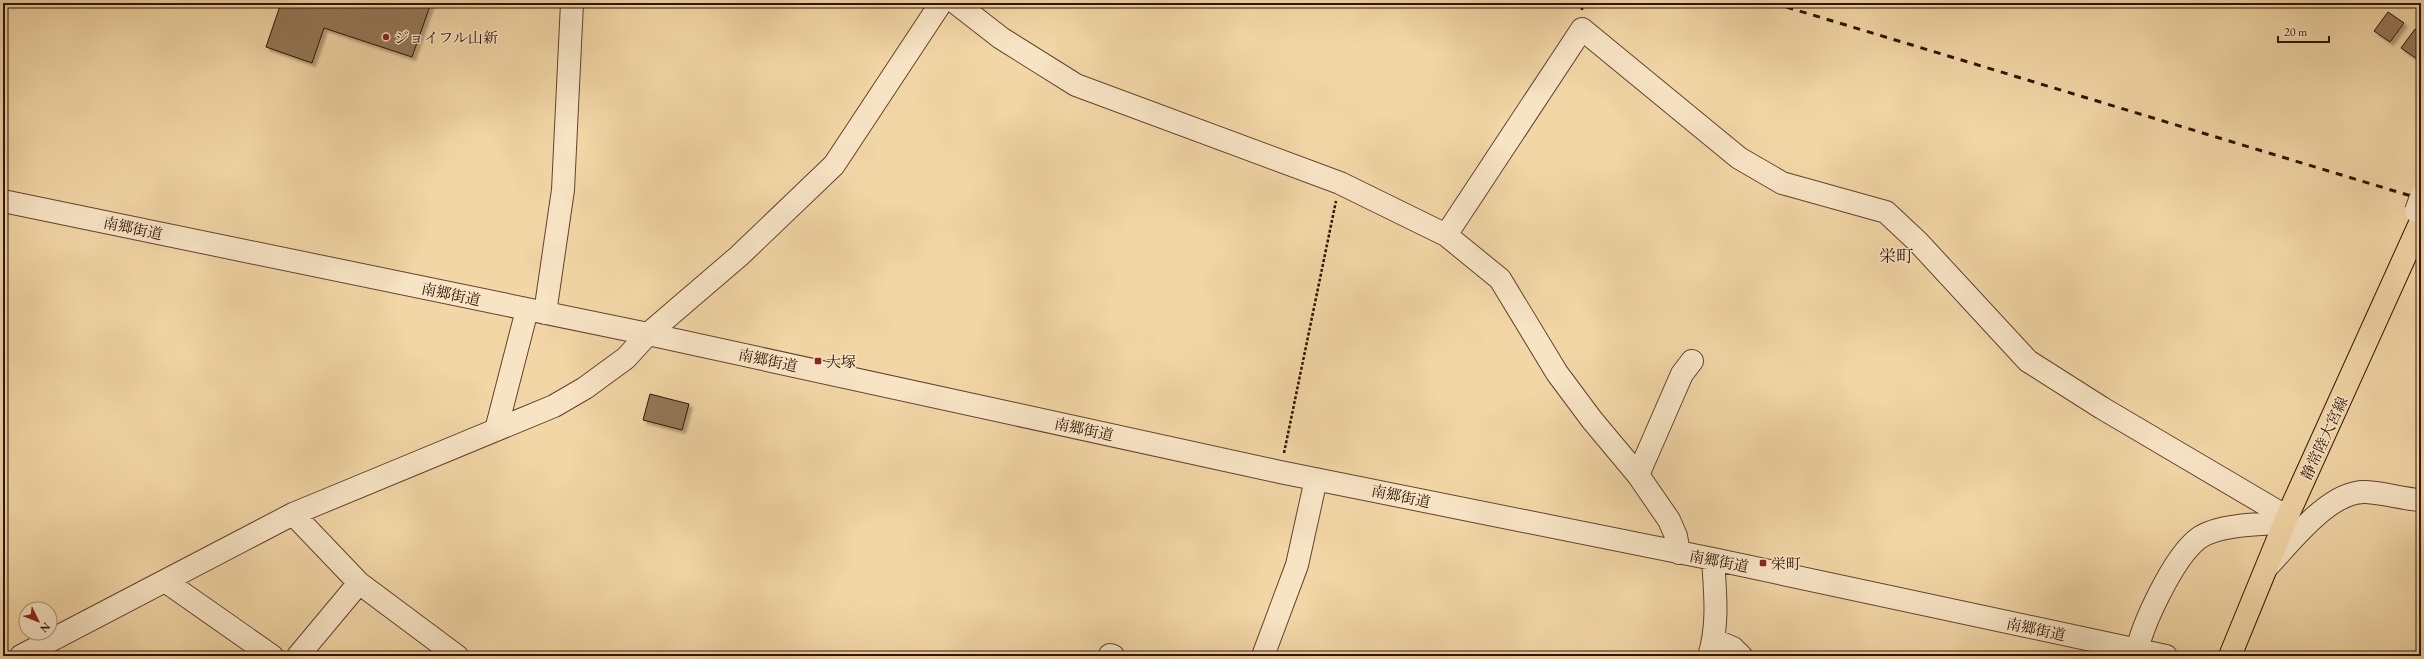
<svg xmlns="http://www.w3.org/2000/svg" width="2424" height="659" viewBox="0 0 2424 659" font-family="'EB Garamond','Noto Serif JP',serif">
<defs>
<filter id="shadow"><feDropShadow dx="3.5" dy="3.5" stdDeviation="1" flood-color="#0004"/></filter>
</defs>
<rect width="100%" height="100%" fill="#f2d6a6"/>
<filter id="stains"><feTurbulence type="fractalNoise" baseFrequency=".005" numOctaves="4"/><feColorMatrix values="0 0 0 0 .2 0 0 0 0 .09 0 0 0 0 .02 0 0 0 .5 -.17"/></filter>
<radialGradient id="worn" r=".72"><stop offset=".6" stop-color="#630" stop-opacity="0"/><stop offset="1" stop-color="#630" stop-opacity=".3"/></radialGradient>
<!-- building -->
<path fill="#957858" stroke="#311203" filter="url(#shadow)" d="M281,3H431L412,57L324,28L312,63L266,47Z
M2388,12L2404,23L2390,42L2374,31Z
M2415,29L2421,33V53L2417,59L2401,48Z
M650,394L689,404L682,430L643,420Z"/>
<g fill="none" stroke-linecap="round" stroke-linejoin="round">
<defs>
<path id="minor" d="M956,3L1001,38L1076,85L1340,183L1446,235L1500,279L1557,373L1592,420L1638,475L1669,520L1676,536L1679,553
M3,201L648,334L1280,472L1713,559L2166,656
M1446,235L1582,29L1739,158L1782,183L1886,212L1918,242L2028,361L2102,408L2287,517
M545,313L563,190L572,3
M496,430L527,310
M1638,475L1682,374L1692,361
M293,514L359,583L457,656
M2268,566C2291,542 2330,490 2366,492C2385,493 2402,499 2421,500
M165,581L272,656
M1714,640L1733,648L1741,656
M1110,655L1113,656
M21,656L293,514L554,406L585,388L626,358L648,334L739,256L834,165L941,3
M298,656L359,583
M1263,656L1297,565L1316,479
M1709,656C1719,625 1715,591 1713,559
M2136,656C2141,626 2174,556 2199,538C2218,524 2263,524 2286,523"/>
<path id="major" d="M2230,656L2287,517L2421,221"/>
</defs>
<!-- minor casing -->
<use href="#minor" stroke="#61432c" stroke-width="24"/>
<!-- major casing -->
<use href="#major" stroke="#311203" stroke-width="24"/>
<!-- path -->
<path stroke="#311203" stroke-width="2.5" stroke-dasharray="3 2" stroke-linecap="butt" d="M1582,3V10
M1284,453L1336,201"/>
<!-- minor -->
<use href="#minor" stroke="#f7e4c5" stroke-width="22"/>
<!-- major -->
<use href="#major" stroke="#f2d6a6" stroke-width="22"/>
<!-- rail -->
<path stroke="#311203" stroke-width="3" stroke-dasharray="7 7" stroke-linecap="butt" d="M1773,3L2421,199"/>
<defs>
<path id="minor-bridge" d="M2416,211L2421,197"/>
</defs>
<!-- minor-bridge casing -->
<use href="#minor-bridge" stroke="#61432c" stroke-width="24" stroke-linecap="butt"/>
<!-- minor-bridge -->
<use href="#minor-bridge" stroke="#f7e4c5" stroke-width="22"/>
</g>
<!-- markers -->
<g fill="#8f2418" stroke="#f7e4c5" stroke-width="1.5">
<circle cx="386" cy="37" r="4"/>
<rect x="814" y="357" width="8" height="8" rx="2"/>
<rect x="1759" y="559" width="8" height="8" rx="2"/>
</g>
<g text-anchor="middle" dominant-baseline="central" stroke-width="3" stroke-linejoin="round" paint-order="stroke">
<!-- poi labels -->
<g font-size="15" fill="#311203" stroke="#f7e4c5" text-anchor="start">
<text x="394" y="37">ジョイフル山新</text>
<text x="826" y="361">大塚</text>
<text x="1771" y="563">栄町</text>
</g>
<!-- street labels -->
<g font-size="15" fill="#311203" stroke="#f7e4c5">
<text transform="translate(133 228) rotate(12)">南郷街道</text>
<text transform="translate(451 294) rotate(12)">南郷街道</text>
<text transform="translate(768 360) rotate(12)">南郷街道</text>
<text transform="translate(1084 429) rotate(12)">南郷街道</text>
<text transform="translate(2324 438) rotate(-65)">静常陸大宮線</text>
<text transform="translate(1401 496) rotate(12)">南郷街道</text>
<text transform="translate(1719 561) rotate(11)">南郷街道</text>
<text transform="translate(2036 629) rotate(12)">南郷街道</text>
</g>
<!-- quarter labels -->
<g font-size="17" fill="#311203" stroke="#f7e4c5">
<text x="1896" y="256">栄町</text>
</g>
</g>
<!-- margin -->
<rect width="2424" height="659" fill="none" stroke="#f2d6a6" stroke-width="16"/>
<rect x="4" y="4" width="2416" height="651" fill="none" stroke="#311203" stroke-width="2"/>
<rect x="8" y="8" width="2408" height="643" fill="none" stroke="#311203"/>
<!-- north arrow -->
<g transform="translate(38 621) rotate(133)"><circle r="19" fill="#f7e4c5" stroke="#a89077"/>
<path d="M0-3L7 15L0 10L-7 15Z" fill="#8f2418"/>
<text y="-6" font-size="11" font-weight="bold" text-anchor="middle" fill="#311203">N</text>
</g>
<!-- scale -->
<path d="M2278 36v6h51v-6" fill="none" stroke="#311203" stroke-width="2"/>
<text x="2284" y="36" font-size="12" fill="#311203" stroke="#f7e4c5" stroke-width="3" paint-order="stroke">20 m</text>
<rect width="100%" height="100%" filter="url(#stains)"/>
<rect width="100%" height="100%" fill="url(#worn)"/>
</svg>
